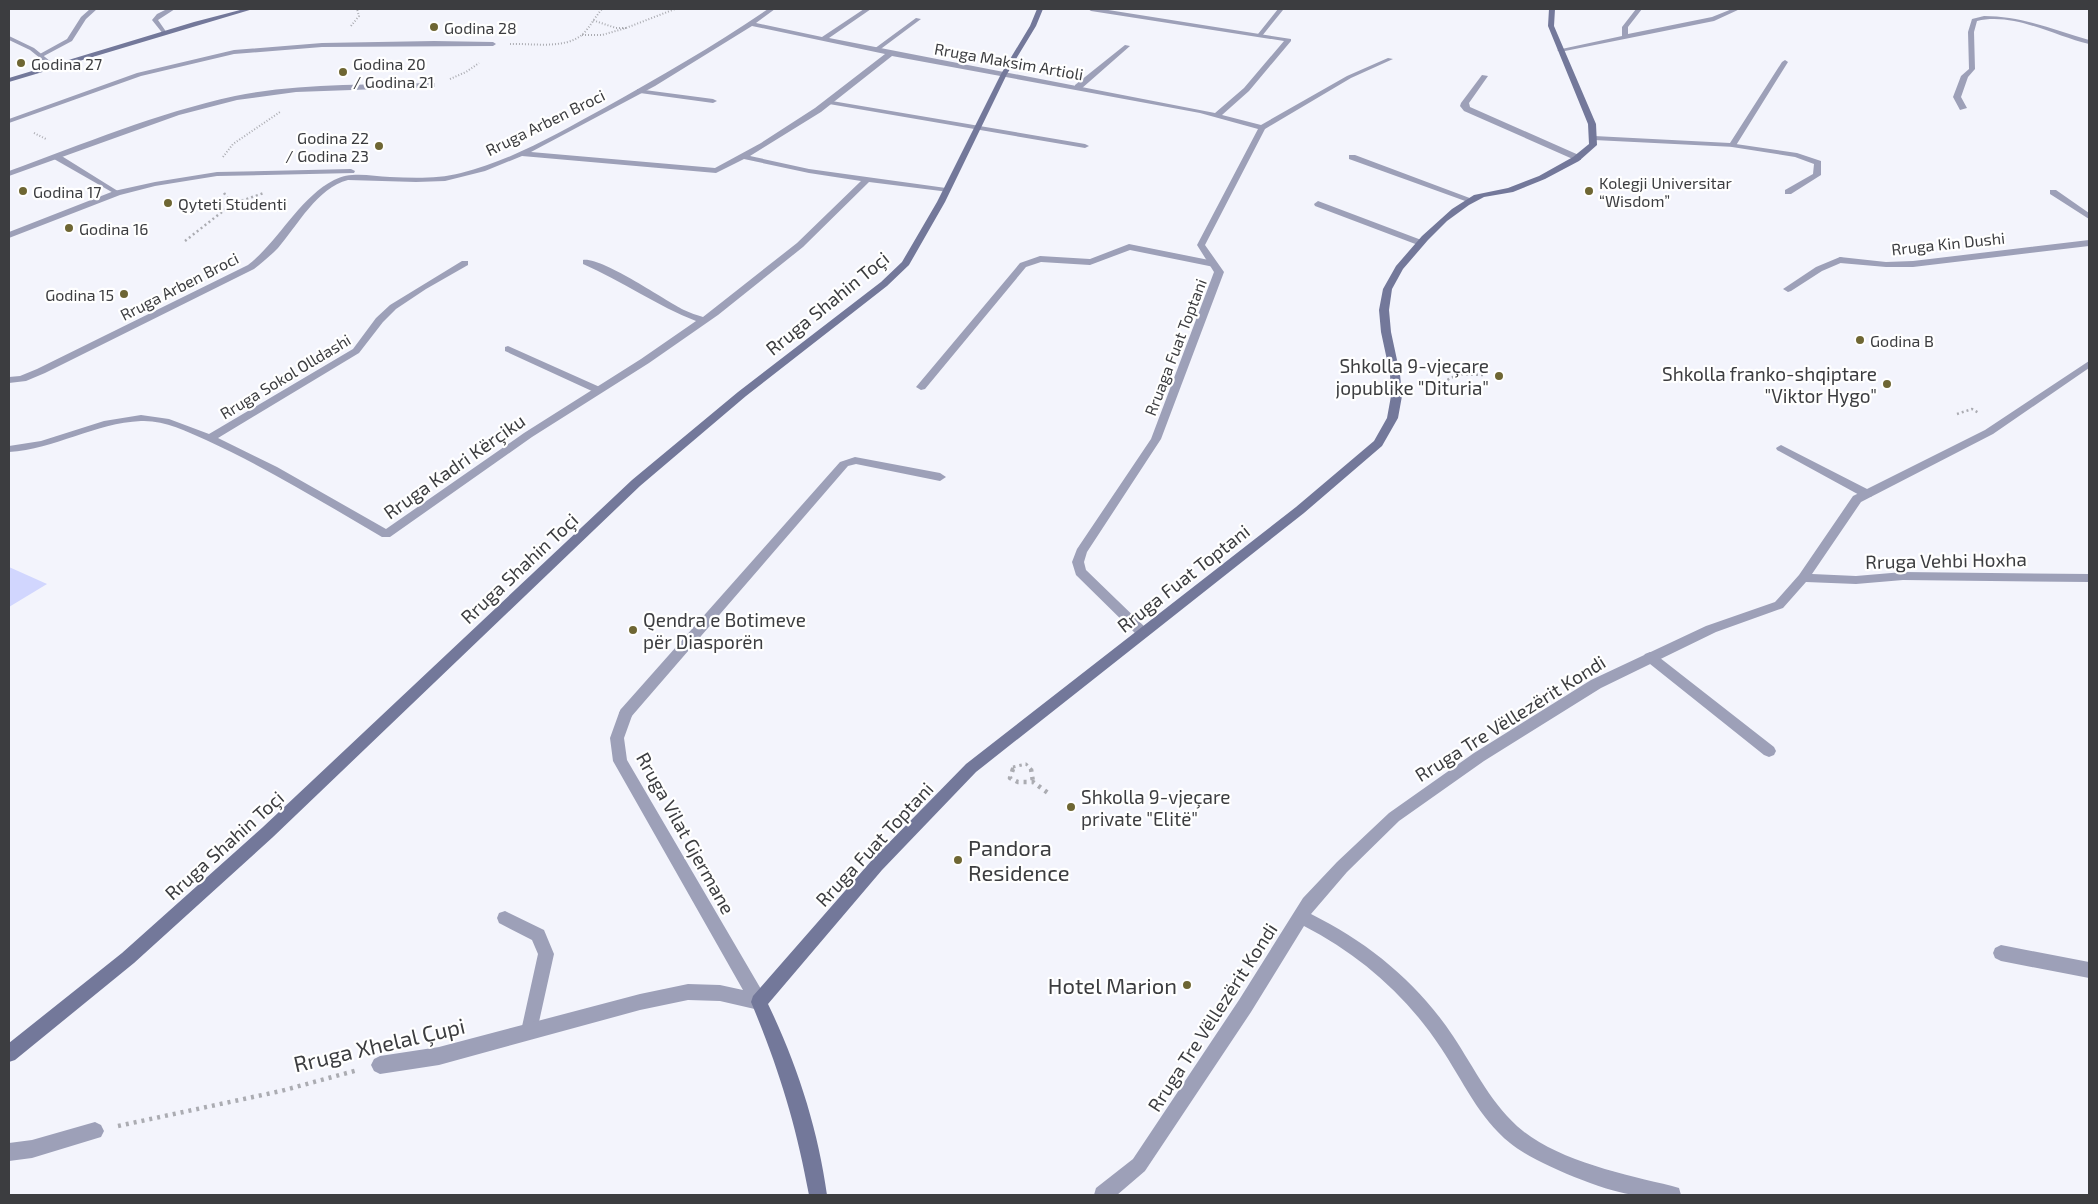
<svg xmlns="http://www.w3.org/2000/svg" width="2098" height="1204" viewBox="0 0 2098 1204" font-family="'Exo 2',sans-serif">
<rect width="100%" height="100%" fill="#f3f4fc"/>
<!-- green -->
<path fill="#d1d6fe" d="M9,567L47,584L9,607Z"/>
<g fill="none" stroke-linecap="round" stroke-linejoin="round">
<!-- path-far3 -->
<path stroke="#abacb2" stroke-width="2" stroke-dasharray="1 2" stroke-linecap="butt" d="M587,9H604
M351,26L359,16L357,9
M626,28L675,9
M582,35H602L626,28H616L592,20
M510,44C531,43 565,50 583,34C590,27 595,17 602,9
M450,79L466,72L479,63
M34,133L46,139
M223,157L233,144L280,112"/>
<!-- path-far2 -->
<path stroke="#abacb2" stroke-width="2.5" stroke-dasharray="2 3" stroke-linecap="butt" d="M224,193L232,204
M185,241L232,204L264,193
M1418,384L1443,382L1459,374L1484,375
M1957,414L1972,409L1979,413"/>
<!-- path-far1 -->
<path stroke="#abacb2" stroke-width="3" stroke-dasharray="2.5 4" stroke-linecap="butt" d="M1013,767L1026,764L1032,770
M1012,770L1013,767"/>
<!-- path -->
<path stroke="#abacb2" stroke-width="4.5" stroke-dasharray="3 5" stroke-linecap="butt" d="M1013,769L1010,778L1018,782H1033L1048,793
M1031,769L1033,782
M118,1126L281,1091L358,1070"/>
<!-- lane -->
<path fill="#9da0b8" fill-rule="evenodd" d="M90,9H97L86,19L72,41L42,57H38V55L67,39L81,17Z
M167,9H175L158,20L167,33L164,35L152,20L157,14Z
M1278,9L1283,10L1262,36H1258V34Z
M916,18L921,19L878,51H874V49Z
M1125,45L1130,46L1081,89H1075V85Z
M1482,75L1488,76L1469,103L1470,107L1581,156V160H1575L1464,111L1460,106L1461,103Z
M637,89L713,99L717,101L713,103L640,93H637Z
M826,100L1085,144L1089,146L1085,148L829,104H826Z
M1729,143L1797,153L1821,161V175L1791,194H1785V190L1813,174L1814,164L1795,157L1732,147L1728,145Z
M54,155H60L121,193L117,195L54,159Z
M1349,155H1355L1475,200L1468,202L1349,159Z
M2050,190H2056L2089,213V219L2050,194Z
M1318,201L1424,241L1425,243L1418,245L1315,206L1314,204Z
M1129,244L1214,261L1218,264L1214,267L1130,250L1090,265L1041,262L1026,267L925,389L921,390L916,387L1020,263L1040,256L1090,259Z
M1840,257L1843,258V262L1822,271L1791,291L1788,292L1783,289L1816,267Z
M508,346L602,388L603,390L598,393L594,392L505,351V347Z
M1781,445L1871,491L1873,494L1871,497H1863L1777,450L1776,448Z
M855,457L940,473L946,477L940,481L856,464L848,466L631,717L626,718L621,717L619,713L621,709L840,462Z
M1650,652L1655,654L1774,747L1776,751L1774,755L1769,757L1764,755L1645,660L1643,657L1645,654Z
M505,911L544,930L554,954L537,1031L535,1037L529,1039L523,1037L521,1031L538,954L532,940L499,923L497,918L499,913Z"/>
<!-- street -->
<path fill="#9da0b8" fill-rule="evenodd" d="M768,9H775L756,23L822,37L864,9H871L829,38L1215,113L1244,88L1284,41L1091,11L1088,9H1102L1291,39V41L1249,91L1222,115L1261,125L1347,76L1388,58L1393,59L1351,78L1265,129L1205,245L1224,272L1161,439L1087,552L1084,562L1086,570L1148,630L1149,633L1148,636H1138L1076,575L1072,562L1077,549L1151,439L1214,272L1197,245L1258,129L1200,113L892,56L821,112L750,156L809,169L946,188L950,190L949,192L869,182L803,247L718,315L649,363L532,437L390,537H382C324,503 267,468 206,440C186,431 164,420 141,421C95,423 55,449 9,452V446L41,441L104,421L141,415L169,419L209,434L353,349L376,318L390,305L462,261H468V265L426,289L396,309L383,322L359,353L218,438L277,467L386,529L524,433L641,359L696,321C657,306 622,281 583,264V260C602,257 664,300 684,310C690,313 697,315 703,317L797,243L861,181L809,173L744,159L716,173L522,156L485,171L445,181L416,182L348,180C317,188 298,225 278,248C270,256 263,262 254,269L45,373L26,381L9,383V377L20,376L37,369L248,265C279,241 299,198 334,180C351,171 371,176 390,177C413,178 438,179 461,173C513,160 560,132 606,107C661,76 716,45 768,9ZM752,26L885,54L815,108L761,143L715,168L531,152L655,86Z
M1636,9H1642L1628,27V34L1712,17L1732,9H1740L1714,21L1560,52L1557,50L1622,36V27Z
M1984,16C2021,16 2055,30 2089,40V44C2054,36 2014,12 1977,21L1974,32L1975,69L1968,77L1961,97L1967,108L1960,110L1953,97L1961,76L1969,69L1968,32L1972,19Z
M9,36L34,48L56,66L51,67L30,50L9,40Z
M434,41L493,42L496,44L493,46L322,47L234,54L141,76L9,123V119L137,73L234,50L322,43Z
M1785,60L1788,62L1735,147L1594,140L1590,138L1594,136L1730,143L1782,62Z
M432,83H435V87L296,92L237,100L179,115L9,176V171C83,144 157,113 235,96C299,83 367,85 432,83Z
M351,169L355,171L354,173L217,176L155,186L120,195L9,238V232L114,191L155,182L217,172Z
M2089,240V246L1913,267H1886L1840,263L1836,260L1840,257L1886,262L1913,261Z
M2089,361V368L1993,434L1861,502L1812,574L1856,576L1903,572L2089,574V582L1903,580L1856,584L1806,582L1783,608L1716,632L1601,688L1484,761L1399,821L1347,872L1311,914C1369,943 1417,982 1453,1036C1475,1069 1492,1106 1523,1131C1560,1161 1626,1175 1672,1186L1679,1188L1681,1195C1666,1195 1651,1196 1636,1195C1607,1193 1532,1162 1510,1143C1479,1118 1463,1081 1441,1048C1406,995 1360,955 1304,926L1251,1012L1145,1171L1117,1195H1094L1096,1188L1133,1159L1239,1000L1303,898L1337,862L1389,813L1474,753L1591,680L1706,626L1775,602L1799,575L1853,496L1985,430Z
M626,708L631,709L633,713L624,738L627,760L765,996L767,1002L765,1008L759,1010L720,1001L688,1000L640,1010L439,1065L380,1074L374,1071L371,1065L374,1059L380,1056L439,1047L640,994L688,984L720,985L743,990L613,761L610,738L619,713L621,709Z
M2001,945L2089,962V978L2001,961L1995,958L1993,953L1995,948Z
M95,1122L101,1125L104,1131L101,1137L32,1158L9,1161V1143L32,1140Z"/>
<!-- secondary -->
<path fill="#73789a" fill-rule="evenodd" d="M244,9H253L9,82V78L194,22Z
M1037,9H1043L1036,26L1007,74L945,202L909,265L887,286L746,396L640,486L273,837L134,963L15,1060L9,1062V1043L122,953L263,827L632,480L738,392L881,282L902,262L937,202L1001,74L1030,26Z
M1549,9H1555L1554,26L1596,124L1597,145L1579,161L1545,179L1513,192L1484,197L1469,205L1447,221L1428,240L1403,269L1392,289L1389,310L1391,332L1400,374L1402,396L1398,418L1382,446L1304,513L976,772L882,870L768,1004C797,1064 818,1129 827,1195H809C796,1124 779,1069 751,1002L753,996L872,860L966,764L1296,507L1374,441L1387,418L1391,396L1390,374L1381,332L1379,310L1383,289L1396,266L1422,236L1452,209L1474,195L1508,188L1539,176L1573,157L1589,144L1588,124L1548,26Z"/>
</g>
<!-- markers -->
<g fill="#6e6633" stroke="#fff" stroke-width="2">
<circle cx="434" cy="27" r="5"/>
<circle cx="21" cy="63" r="5"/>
<circle cx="343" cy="72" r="5"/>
<circle cx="379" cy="146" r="5"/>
<circle cx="23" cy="191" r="5"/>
<circle cx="1589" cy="191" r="5"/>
<circle cx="168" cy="203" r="5"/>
<circle cx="69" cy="228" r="5"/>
<circle cx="124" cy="294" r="5"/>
<circle cx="1860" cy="340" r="5"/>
<circle cx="1499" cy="376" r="5"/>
<circle cx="1887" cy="384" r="5"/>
<circle cx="633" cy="630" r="5"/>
<circle cx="1071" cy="807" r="5"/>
<circle cx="958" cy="860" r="5"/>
<circle cx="1187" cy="985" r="5"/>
</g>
<g text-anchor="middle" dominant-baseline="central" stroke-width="4.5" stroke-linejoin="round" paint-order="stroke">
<!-- far-poi labels -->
<g font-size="16" fill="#3c3d40" stroke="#fff" text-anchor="start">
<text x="444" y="27">Godina 28</text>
<text x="31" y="63">Godina 27</text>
<text x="353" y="63">Godina 20<tspan x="353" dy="18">/ Godina 21</tspan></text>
<text x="369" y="137" text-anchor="end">Godina 22<tspan x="369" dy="18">/ Godina 23</tspan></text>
<text x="1599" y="182">Kolegji Universitar<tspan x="1599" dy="18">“Wisdom”</tspan></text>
<text x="33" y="191">Godina 17</text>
<text x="178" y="203">Qyteti Studenti</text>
<text x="79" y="228">Godina 16</text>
<text x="114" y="294" text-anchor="end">Godina 15</text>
<text x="1870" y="340">Godina B</text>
</g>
<!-- far-street labels -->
<g font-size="16" fill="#3c3d40" stroke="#fff">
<text transform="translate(1009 61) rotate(10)">Rruga Maksim Artioli</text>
<text transform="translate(545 122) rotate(-26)">Rruga Arben Broci</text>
<text transform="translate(1948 243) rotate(-6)">Rruga Kin Dushi</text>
<text transform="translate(179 286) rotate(-27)">Rruga Arben Broci</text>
<text transform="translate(1175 347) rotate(-69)">Rruaga Fuat Toptani</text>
<text transform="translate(285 376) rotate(-31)">Rruga Sokol Olldashi</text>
</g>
<!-- street labels -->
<g font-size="19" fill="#3c3d40" stroke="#fff">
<text transform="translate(827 303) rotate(-39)">Rruga Shahin Toçi</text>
<text transform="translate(454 466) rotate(-35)">Rruga Kadri Kërçiku</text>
<text transform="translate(1946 560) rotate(-1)">Rruga Vehbi Hoxha</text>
<text transform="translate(519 568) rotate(-43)">Rruga Shahin Toçi</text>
<text transform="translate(1183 578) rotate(-38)">Rruga Fuat Toptani</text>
<text transform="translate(1510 718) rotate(-32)">Rruga Tre Vëllezërit Kondi</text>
<text transform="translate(686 833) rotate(61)">Rruga Vilat Gjermane</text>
<text transform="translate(874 844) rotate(-47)">Rruga Fuat Toptani</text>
<text transform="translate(224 845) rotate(-42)">Rruga Shahin Toçi</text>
<text transform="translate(1212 1017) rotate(-57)">Rruga Tre Vëllezërit Kondi</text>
</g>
<!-- poi labels -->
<g font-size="19" fill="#3c3d40" stroke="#fff" text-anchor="end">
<text x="1489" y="365">Shkolla 9-vjeçare<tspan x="1489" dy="22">jopublike "Dituria"</tspan></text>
<text x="1877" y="373">Shkolla franko-shqiptare<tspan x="1877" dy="22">"Viktor Hygo"</tspan></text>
<text x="643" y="619" text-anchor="start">Qendra e Botimeve<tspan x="643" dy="22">për Diasporën</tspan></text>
<text x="1081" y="796" text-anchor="start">Shkolla 9-vjeçare<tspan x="1081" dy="22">private "Elitë"</tspan></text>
</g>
<!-- near-poi labels -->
<g font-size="22" fill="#3c3d40" stroke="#fff" text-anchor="start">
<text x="968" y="847">Pandora<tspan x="968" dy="25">Residence</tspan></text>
<text x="1177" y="985" text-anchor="end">Hotel Marion</text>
</g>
<!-- near-street labels -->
<g font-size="22" fill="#3c3d40" stroke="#fff">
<text transform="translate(379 1044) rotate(-13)">Rruga Xhelal Çupi</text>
</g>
</g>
<!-- border -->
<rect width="2098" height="1204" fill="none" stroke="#3c3d40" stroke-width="20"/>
</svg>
